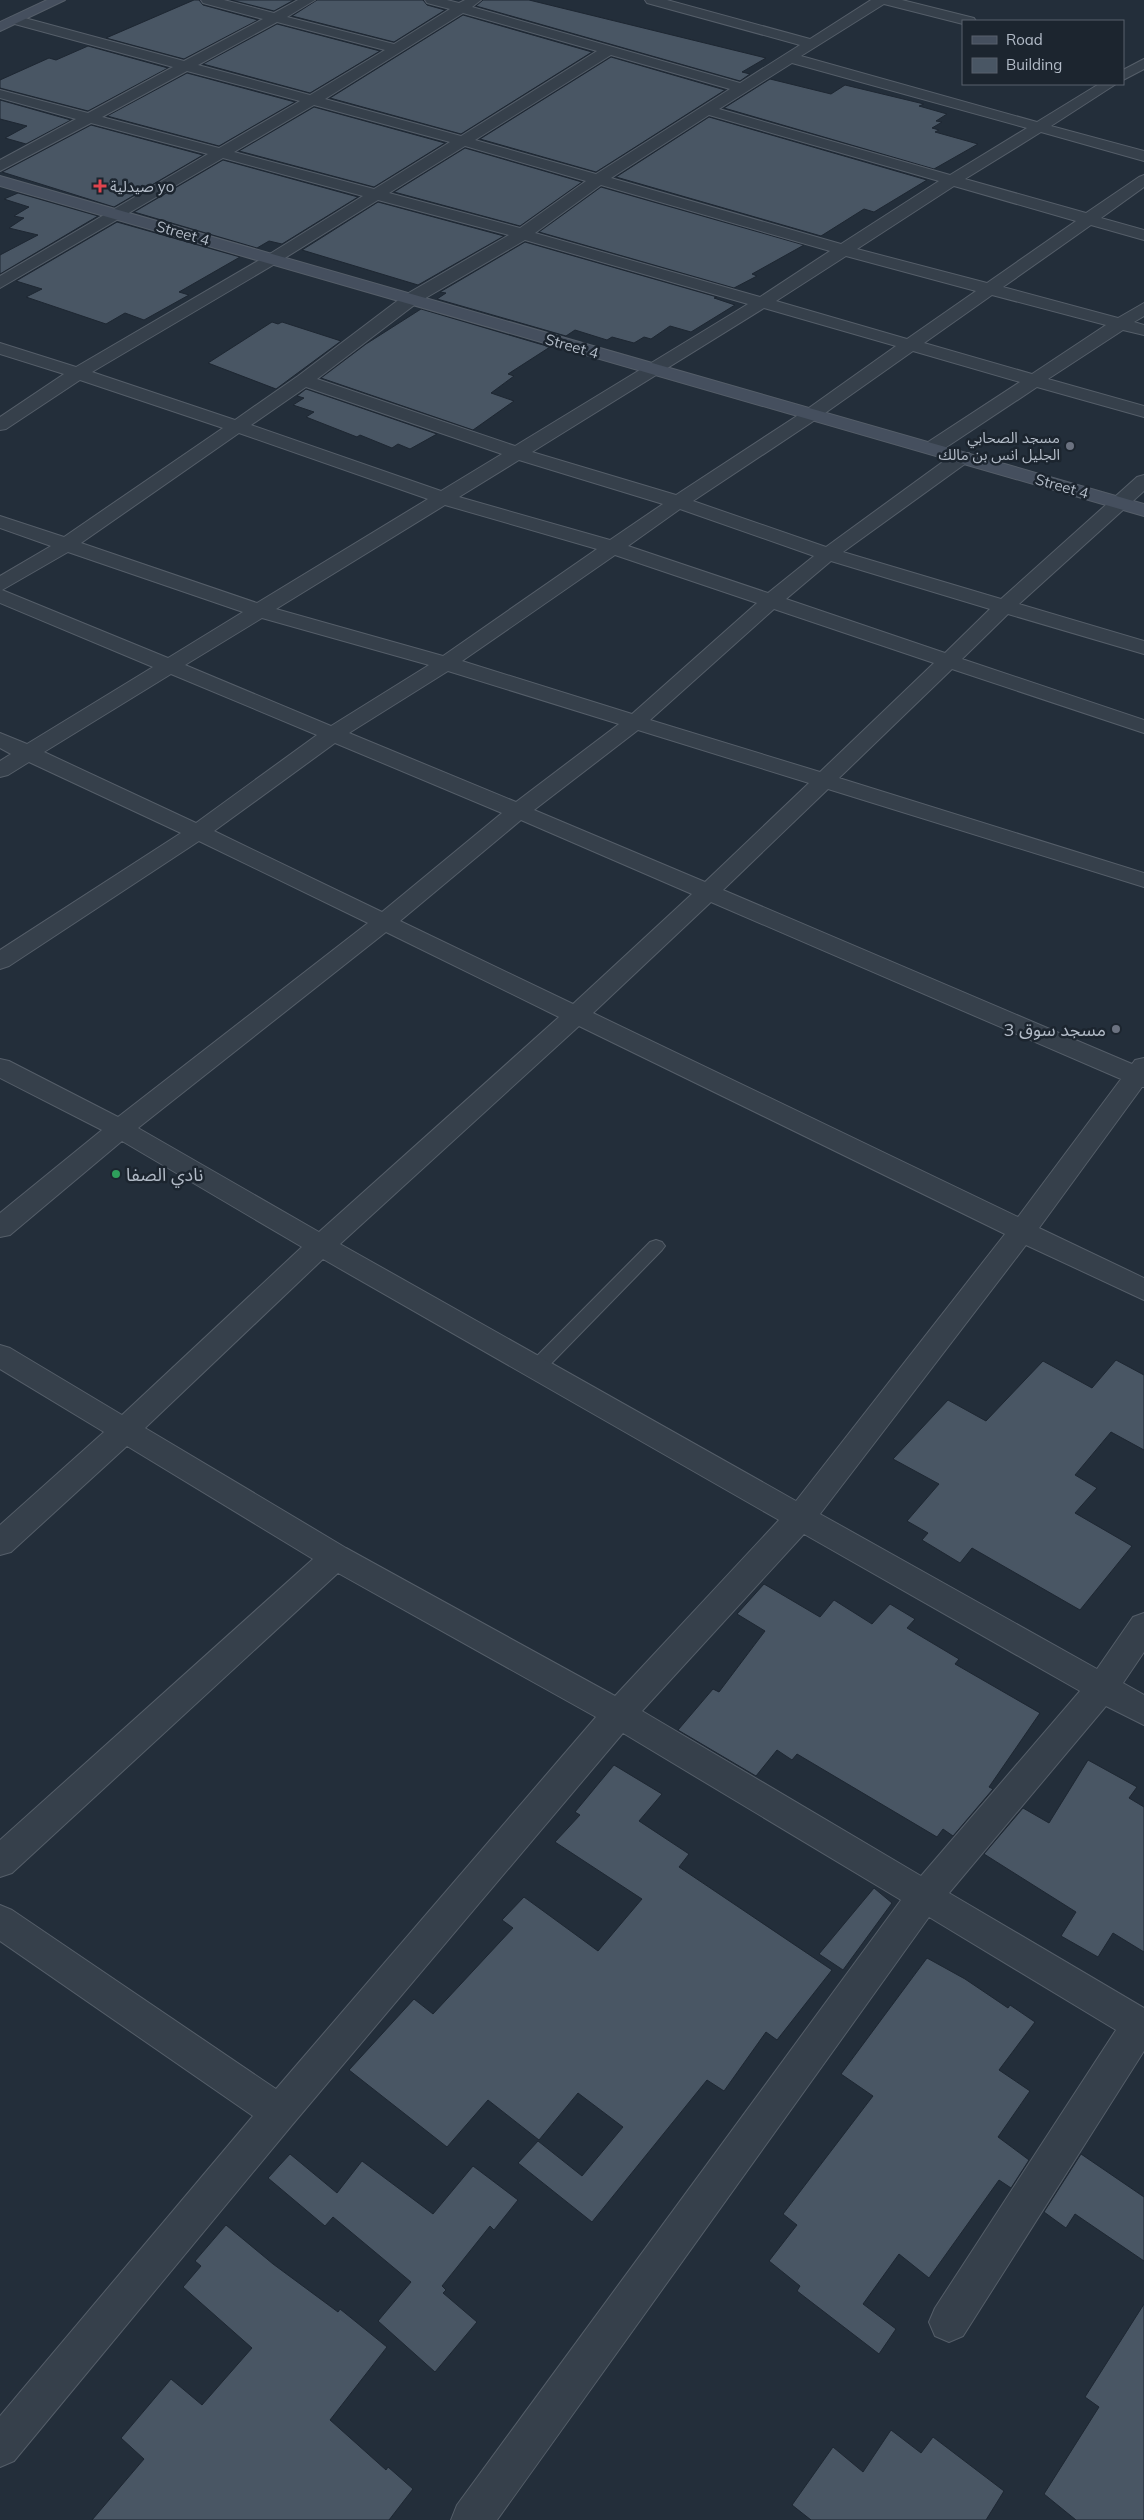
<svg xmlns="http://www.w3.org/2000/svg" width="1144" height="2520" viewBox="0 0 1144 2520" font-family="Mulish,'Noto Sans Arabic',sans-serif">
<rect width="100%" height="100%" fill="#232e3a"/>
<!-- building -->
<path fill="#495664" stroke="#1e2732" d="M194,0H199L203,5L258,20L184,59L106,38Z
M231,0H294L274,11Z
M317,0H423L427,5L445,10L394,42L292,16Z
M483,0H529L766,58L742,72L750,74L740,81L476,6Z
M463,15L592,52L461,134L330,98Z
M277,24L380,51L310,93L203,64Z
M88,46L168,68L88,111L0,88V80L49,58L56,60Z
M611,57L725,90L596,172L480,139Z
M187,73L295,102L219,146L107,116Z
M770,79L831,94L845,85L924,104L919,106L947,114L936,121L942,122L932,128L939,130L935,132L978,144L934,169L724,108Z
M0,100L71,120L26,144L5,138L27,126L0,119Z
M314,107L445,143L374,187L239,151Z
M709,117L927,180L874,212L864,209L821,236L616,177Z
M91,125L203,155L114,207L2,172Z
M465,148L582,182L520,226L394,192Z
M223,160L358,197L282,244L269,241L257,248L134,212Z
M601,187L804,245L752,274L757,276L734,288L539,232Z
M18,193L98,216L0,274V255L38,235L9,228L24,218L14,216L29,207L4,199Z
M378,202L504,236L418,285L302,250Z
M117,222L240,257L179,292L189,295L144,320L125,313L106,324L26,297L42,289L16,281Z
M525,242L717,297L714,298L735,305L691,332L670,326L651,339L644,337L634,343L612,337L607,340L575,330L566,336L437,299L446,293L440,292Z
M421,309L550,347L508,374L514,376L491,393L514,401L473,430L321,378L366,344Z
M272,322L278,324L282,322L341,341L276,389L208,363Z
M306,389L437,434L410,449L398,444L392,448L360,435L357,437L306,417L314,412L293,405L304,398L297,396Z
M1116,1360L1144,1375V1450L1111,1432L1075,1475L1097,1488L1075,1513L1132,1546L1080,1610L972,1548L960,1563L922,1540L928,1533L907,1521L939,1484L893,1459L948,1400L986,1421L1043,1361L1092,1388Z
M764,1584L820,1617L834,1600L872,1624L890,1604L915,1619L907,1628L959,1659L955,1664L1040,1713L989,1787L993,1789L953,1836L943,1829L937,1837L797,1754L792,1760L777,1750L756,1776L678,1730L713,1689L719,1692L765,1631L737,1614Z
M1088,1760L1137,1787L1129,1798L1144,1807V1952L1113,1933L1098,1957L1061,1936L1076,1912L984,1854L1023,1808L1049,1823Z
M614,1765L662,1794L639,1821L689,1854L679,1867L832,1970L777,2040L766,2032L724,2091L707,2080L592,2222L518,2163L538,2141L582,2176L623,2127L578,2093L539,2140L488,2100L447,2147L349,2070L414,1999L433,2014L513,1928L502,1920L524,1897L598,1951L642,1899L555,1842L580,1815L575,1812Z
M874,1888L892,1903L843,1970L819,1954Z
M927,1958L965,1979L1008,2008L1010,2005L1035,2022L999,2070L1030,2091L998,2137L1029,2160L1011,2188L999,2180L929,2278L899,2254L863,2304L896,2329L879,2354L797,2291L800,2286L769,2261L797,2225L783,2214L873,2096L841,2074Z
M290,2154L337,2193L362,2161L433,2214L473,2166L518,2200L494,2230L490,2226L442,2286L446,2290L443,2293L477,2322L435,2372L378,2321L411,2282L333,2217L325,2226L268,2178Z
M1081,2154L1144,2197V2261L1075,2214L1066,2228L1044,2212Z
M226,2225L273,2264L338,2312L340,2309L387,2347L330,2420L386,2470L388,2467L413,2489L389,2520H92L144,2459L121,2438L171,2379L202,2405L252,2348L183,2287L201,2266L195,2261Z
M1144,2304V2520H1076L1044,2494L1099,2407L1085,2397Z
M891,2430L921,2453L933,2437L1004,2491L986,2520H811L792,2505L833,2447L863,2472Z"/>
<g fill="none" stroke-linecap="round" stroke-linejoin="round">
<defs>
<path id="lane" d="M656,1240L662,1242L665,1246L662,1250L541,1374L535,1376L529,1374L526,1369L529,1364L650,1242Z"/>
<path id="street" d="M201,0H224L274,13L298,0H315L287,17L394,44L450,9L427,3L425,0H447L459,3L465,0H481L472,7L740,83L800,45L647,3L645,0H667L810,39L871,0H902L974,18L976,21H963V24L884,4L801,56L1037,122L1099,84H1116L1051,126L1144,151V161L1041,132L965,179L1086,213L1139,177L1144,175V187L1101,218L1144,230V240L1091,225L1003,287L1118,318L1144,303V316L1134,322L1144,325V335L1123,330L1048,379L1144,406V417L1037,387L939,452H925L923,448L925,444L1020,382L913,351L818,418L693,501L826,547L955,453H969L971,457L969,461L843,552L1001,599L1137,477L1144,475V491L1019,604L1144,641V654L1008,614L962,659L1144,720V733L952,669L839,778L1144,873V887L828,789L723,890L1132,1064L1135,1060L1144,1058V1087H1142L1039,1228L1144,1278V1300L1026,1245L820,1514L1097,1669L1133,1617L1144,1613V1652L1123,1683L1144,1695V1725L1106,1706L949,1893L1144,2008V2051L963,2336L949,2342L935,2336L929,2322L935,2308L1116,2030L929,1917L497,2520H451L457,2505L901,1900L623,1733L292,2125L14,2461L0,2467V2416L253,2116L0,1941V1905L12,1910L276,2089L596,1717L338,1573L12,1873L0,1877V1840L313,1559L127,1446L11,1552L0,1555V1525L104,1432L0,1369V1345L10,1348L122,1415L302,1247L122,1141L10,1235L0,1237V1213L102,1130L0,1078V1059L9,1061L118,1117L368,923L199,841L9,966L0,969V950L181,833L29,762L8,775L0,777V761L11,754L0,748V733L27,744L153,667L0,603V576L51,546L0,528V516L64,537L223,428L80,380L6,429L0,430V417L64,374L0,354V343L76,367L268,255L363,196L223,158L0,288V276L208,154L91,123L0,171V160L76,119L0,98V90L88,113L173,67L11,23L9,20L11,17H21L184,61L263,19L203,3ZM463,13L597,51L461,136L325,99ZM277,22L385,50L310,95L198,65ZM611,55L730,89L596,174L475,140ZM792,63L1027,128L950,175L719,109ZM187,71L300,101L219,148L102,117ZM314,105L450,142L374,189L234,152ZM709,115L939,181L841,244L611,178ZM465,146L586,181L520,228L389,193ZM601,185L830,251L760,297L535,233ZM954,186L1076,221L987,283L857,249ZM378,200L509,235L405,295L298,376L235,420L92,372L280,261ZM525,240L748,304L515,446L317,379L417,303ZM846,256L976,291L907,339L776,301ZM992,295L1106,325L1032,374L924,343ZM764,308L896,346L806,410L676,495L532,452ZM306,387L502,454L441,491L251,425ZM239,433L428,499L257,603L81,543ZM519,460L663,504L610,540L459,497ZM445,505L597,549L443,656L276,609ZM680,509L814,556L768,593L628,546ZM68,552L243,612L168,658L2,590ZM615,555L757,603L632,714L462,661ZM831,561L990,609L945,653L786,599ZM774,609L934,663L820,772L650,720ZM262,618L429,665L331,726L185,665ZM448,671L619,724L516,802L349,733ZM171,674L317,735L196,823L44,752ZM638,730L809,783L705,882L534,810ZM335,743L502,813L382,912L214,831ZM521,820L692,894L573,1004L400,921ZM711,902L1121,1079L1018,1217L593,1013ZM386,932L559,1017L319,1232L138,1128ZM579,1026L1005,1234L796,1501L340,1244ZM323,1259L779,1520L615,1696L346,1548L145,1428ZM804,1534L1080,1691L921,1876L642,1711Z
M1144,59V69L1123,80V70Z"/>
<path id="secondary" d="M47,0H65L0,31V22Z
M0,176L1144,504V516L0,186Z"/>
</defs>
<!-- lane casing -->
<use href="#lane" stroke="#555e69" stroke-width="2"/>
<!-- street casing -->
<use href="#street" stroke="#555e69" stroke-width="2"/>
<!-- secondary casing -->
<use href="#secondary" stroke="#555e69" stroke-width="2"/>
<!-- lane -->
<use href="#lane" fill="#36404b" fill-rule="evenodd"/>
<!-- street -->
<use href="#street" fill="#36404b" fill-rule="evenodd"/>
<!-- secondary -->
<use href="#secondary" fill="#454f5e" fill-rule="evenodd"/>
</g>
<!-- markers -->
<path fill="#e0444e" stroke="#1c252f" stroke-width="2" d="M97.5 178.5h5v5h5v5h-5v5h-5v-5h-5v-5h5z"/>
<g fill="#6b7280" stroke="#1c252f" stroke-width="2">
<circle cx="1070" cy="446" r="5"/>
<circle cx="1116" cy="1029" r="5"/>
</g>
<circle fill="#2e9e5b" stroke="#1c252f" stroke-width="2" cx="116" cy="1174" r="5"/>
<g text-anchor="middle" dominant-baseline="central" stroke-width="5" stroke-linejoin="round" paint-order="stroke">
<!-- far-poi labels -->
<g font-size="15" fill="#b2bbc7" stroke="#1c252f" text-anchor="start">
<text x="110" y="186">صيدلية yo</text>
<text x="1060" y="437" text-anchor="end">مسجد الصحابي<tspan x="1060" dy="17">الجليل انس بن مالك</tspan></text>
</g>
<!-- far-street labels -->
<g font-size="15" fill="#b2bbc7" stroke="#1c252f">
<text transform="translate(183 233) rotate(16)">Street 4</text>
<text transform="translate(572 346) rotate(16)">Street 4</text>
<text transform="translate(1062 486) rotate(16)">Street 4</text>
</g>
<!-- poi labels -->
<g font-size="18" fill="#b2bbc7" stroke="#1c252f" text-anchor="end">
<text x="1106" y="1029">مسجد سوق 3</text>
<text x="126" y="1174" text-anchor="start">نادي الصفا</text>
</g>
</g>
<!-- legend -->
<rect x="962" y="20" width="162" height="65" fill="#1c252f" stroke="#58616c"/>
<rect x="972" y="36" width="25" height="8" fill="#454f5e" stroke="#58616c"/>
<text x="1006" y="45" font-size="15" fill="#b2bbc7">Road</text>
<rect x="972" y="58" width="25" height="15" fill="#495664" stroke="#58616c"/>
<text x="1006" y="70" font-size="15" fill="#b2bbc7">Building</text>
</svg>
